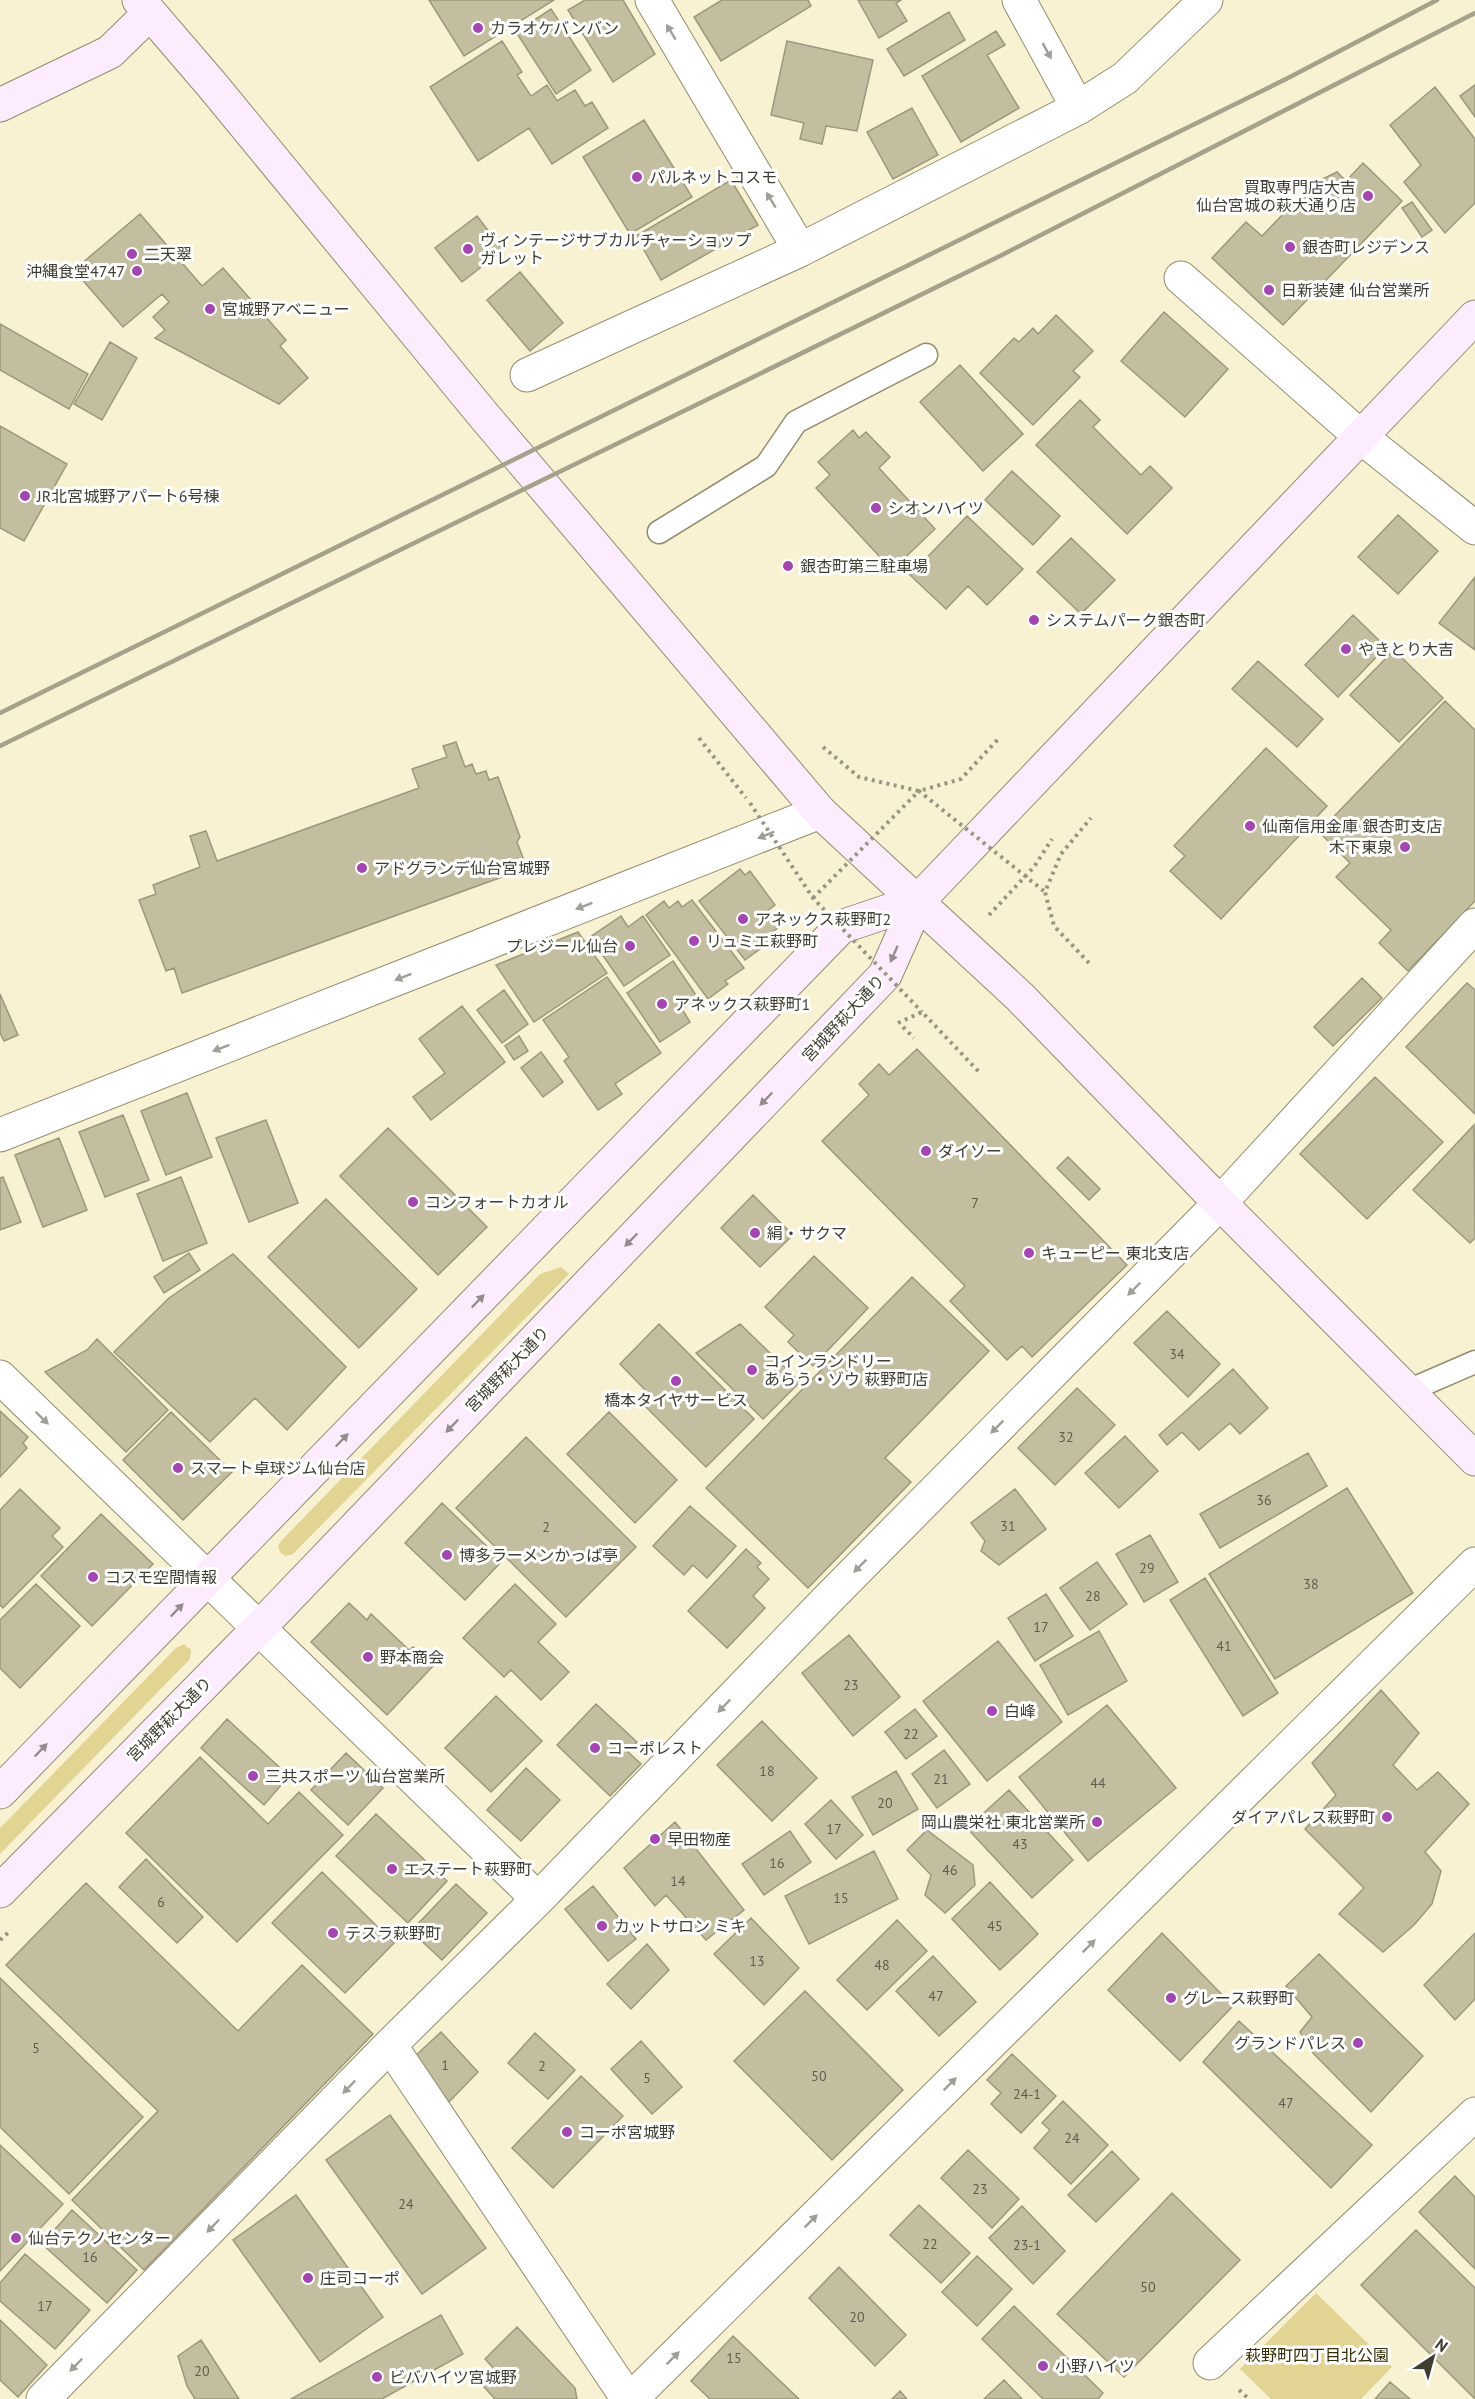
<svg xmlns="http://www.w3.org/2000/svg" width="1475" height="2399" viewBox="0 0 1475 2399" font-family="'PT Sans','Noto Sans JP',sans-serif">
<rect width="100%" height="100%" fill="#f8f2d3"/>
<!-- green -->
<path fill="#e2d594" d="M561,1267L569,1274L293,1554L285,1556L280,1552L278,1546L281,1541L540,1274Z
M184,1644L191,1650L190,1659L0,1854V1828L176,1648Z
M1316,2293L1392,2367L1361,2399H1271L1240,2369Z"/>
<!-- building -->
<path fill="#c4bea0" stroke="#9d987b" stroke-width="1.5" d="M429,0H554L464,56Z
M585,0H623L655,54L613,82L568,10Z
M722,0H808L811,6L721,61L694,17Z
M858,0H901L896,3L907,21L879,38Z
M551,9L591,70L556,94L516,32Z
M949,12L965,40L904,76L887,49Z
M996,31L1005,45L987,55L1019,108L961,142L922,76Z
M502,41L522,72L517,75L531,96L547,85L557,101L575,90L585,106L592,102L608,128L552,164L529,128L478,161L430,87Z
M787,41L873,60L857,131L826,126L822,144L800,139L804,123L771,115Z
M1475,85V117L1460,96Z
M1435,87L1475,139V203L1445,233L1404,182L1421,165L1390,125Z
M912,108L938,155L893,179L867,132Z
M644,120L692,197L630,234L583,157Z
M1363,163L1402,201L1283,325L1212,258L1246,222L1262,236L1312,184L1337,172L1346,181Z
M731,180L758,225L661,280L636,236Z
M1412,202L1432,230L1422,237L1402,208Z
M140,214L202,286L223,268L286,340L280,346L308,378L279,404L155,338L165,330L153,317L169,302L162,294L123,327L74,270Z
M477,216L503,250L462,282L435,248Z
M520,272L563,323L530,351L487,300Z
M1164,312L1228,369L1185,417L1121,361Z
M1056,315L1093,351L1073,371L1080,377L1033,425L980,373L1014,338L1019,342L1033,328L1038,334Z
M0,324L88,374L69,409L0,370Z
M110,342L137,358L102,420L74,404Z
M960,365L1023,434L983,471L920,402Z
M1080,400L1100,420L1093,427L1141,475L1150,466L1172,488L1127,534L1036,445Z
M0,426L67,464L24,541L0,528Z
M853,430L859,438L866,432L890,457L879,468L935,529L892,570L816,488L830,475L818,462Z
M1012,471L1060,516L1033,545L985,500Z
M1398,515L1438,551L1398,594L1358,557Z
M967,516L1023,569L987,605L968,586L946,609L910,575Z
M1071,538L1115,580L1081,614L1037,572Z
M1475,577V650L1439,623Z
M1353,615L1386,647L1338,697L1305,665Z
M1394,650L1443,698L1399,742L1350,695Z
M1258,661L1323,719L1297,747L1232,689Z
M1445,701L1475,730V901L1408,971L1379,943L1391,930L1336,877L1350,863L1319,832Z
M456,742L465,767L472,764L476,774L486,771L489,780L498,777L520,837L517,842L527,868L182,993L174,968L166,971L139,900L156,894L153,885L200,867L190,836L206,831L217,861L419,788L412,769L447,757L443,746Z
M1266,748L1327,806L1221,919L1170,871L1185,856L1174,846Z
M740,869L745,875L750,871L775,905L766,912L779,927L764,939L768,943L745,960L699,901Z
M692,900L744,968L725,981L728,984L708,999L646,915L664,901L669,908L678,901L682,907Z
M621,916L628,927L643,916L670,955L624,986L590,937Z
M578,932L607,973L534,1022L496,965Z
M673,961L698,998L682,1009L690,1022L660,1042L627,993Z
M607,977L661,1053L615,1084L622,1094L598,1110L564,1061L569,1057L543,1020Z
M1362,978L1382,998L1333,1046L1314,1027Z
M1467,983L1475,990V1114L1406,1047Z
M504,990L528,1024L502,1043L477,1010Z
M0,994L18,1035L4,1041L0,1033Z
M462,1006L505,1062L431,1120L413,1097L445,1073L419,1039Z
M519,1036L528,1051L514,1060L505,1046Z
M917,1049L1127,1265L1032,1357L1022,1346L1007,1360L950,1301L965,1286L822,1141L869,1095L859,1084L879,1064L889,1075Z
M541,1052L563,1082L543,1097L521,1068Z
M1375,1077L1443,1142L1367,1219L1300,1154Z
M187,1093L212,1157L166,1175L141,1111Z
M123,1115L149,1180L105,1197L79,1132Z
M266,1120L298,1203L249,1222L216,1138Z
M1474,1125L1475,1238L1470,1243L1413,1190Z
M388,1128L487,1227L438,1275L340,1176Z
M59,1138L87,1210L43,1227L15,1155Z
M1068,1157L1100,1189L1089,1200L1057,1168Z
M3,1177L21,1222L0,1230V1178Z
M181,1177L207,1243L163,1261L137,1194Z
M753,1195L793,1235L760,1267L721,1228Z
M326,1199L417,1289L359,1348L268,1257Z
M189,1253L200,1270L164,1293L154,1277Z
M233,1254L346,1367L287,1430L255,1398L210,1442L114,1352L169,1298Z
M814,1256L868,1308L813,1366L788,1342L794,1335L765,1307Z
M912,1277L989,1351L885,1458L911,1482L808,1588L706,1488Z
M1167,1311L1220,1364L1188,1397L1134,1343Z
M659,1324L754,1419L706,1467L644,1405L652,1397L620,1364Z
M740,1324L800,1382L763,1419L696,1353Z
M97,1339L168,1410L126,1452L45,1372L87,1350Z
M1233,1369L1268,1408L1240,1434L1230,1423L1199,1450L1182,1432L1167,1445L1159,1435Z
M1077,1388L1115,1425L1055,1485L1018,1448Z
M0,1411L28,1437L23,1443L27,1448L0,1477Z
M171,1412L232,1472L183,1520L123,1460Z
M609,1412L677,1480L635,1523L567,1454Z
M1125,1436L1158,1471L1119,1508L1085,1473Z
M526,1437L636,1547L566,1617L456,1508Z
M1308,1453L1327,1486L1220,1548L1200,1514Z
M1347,1488L1413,1593L1275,1679L1209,1574Z
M20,1489L60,1528L52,1536L63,1547L3,1608L0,1605V1510Z
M1015,1489L1046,1529L999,1565L981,1551L985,1541L971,1523Z
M442,1503L502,1561L465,1600L405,1543Z
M690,1506L736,1546L707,1578L693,1565L684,1575L653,1546Z
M101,1514L153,1564L92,1626L41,1576Z
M1150,1535L1178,1582L1144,1602L1116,1554Z
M746,1549L761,1563L757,1567L769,1579L753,1596L765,1608L727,1648L688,1611Z
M1097,1562L1127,1604L1090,1630L1060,1588Z
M1205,1578L1278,1693L1243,1716L1170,1600Z
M36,1584L80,1626L20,1688L0,1668V1620Z
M515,1584L556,1624L538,1642L569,1672L541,1700L511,1670L504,1677L463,1638Z
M1046,1594L1073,1636L1035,1661L1008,1618Z
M349,1603L367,1620L371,1614L409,1650L413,1647L433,1666L387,1715L311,1642Z
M1099,1631L1127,1681L1068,1715L1040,1665Z
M849,1635L900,1697L853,1736L802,1673Z
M998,1641L1062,1722L987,1781L923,1701Z
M1381,1690L1419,1733L1393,1765L1417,1790L1438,1772L1469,1804L1425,1852L1441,1871L1432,1904L1414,1925L1383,1952L1339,1914L1364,1888L1305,1829L1336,1795L1312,1763Z
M496,1696L542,1741L491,1792L445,1748Z
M596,1704L637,1742L628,1752L641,1764L610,1796L557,1745Z
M1107,1705L1176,1788L1088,1861L1019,1777Z
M915,1709L937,1736L906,1759L885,1732Z
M227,1719L289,1776L264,1805L201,1748Z
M762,1721L817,1778L772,1821L717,1765Z
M944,1750L970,1784L937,1808L912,1774Z
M346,1753L383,1788L348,1825L311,1790Z
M200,1757L268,1824L299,1792L343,1835L237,1942L126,1833Z
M526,1768L560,1800L521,1841L487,1810Z
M896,1771L918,1809L873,1835L852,1797Z
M1009,1790L1073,1860L1032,1898L967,1828Z
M831,1800L863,1835L836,1859L805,1824Z
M376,1814L447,1881L408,1923L336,1856Z
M675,1822L744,1910L706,1940L666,1895L655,1906L624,1868Z
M927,1830L973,1865L975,1885L945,1913L925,1895L931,1875L907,1850Z
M790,1831L811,1862L764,1895L742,1864Z
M874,1851L898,1899L809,1944L785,1896Z
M146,1859L203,1917L177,1943L119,1887Z
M322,1872L394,1943L345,1993L272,1923Z
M990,1882L1038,1934L1000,1970L952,1919Z
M86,1883L238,2031L302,1965L373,2034L144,2270L72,2200L158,2111L6,1965Z
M456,1884L487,1913L442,1960L411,1931Z
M593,1886L636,1939L608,1961L565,1909Z
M751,1918L799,1968L764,2005L714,1954Z
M897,1920L927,1951L867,2010L837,1980Z
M1162,1933L1233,2006L1180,2061L1108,1990Z
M1475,1933V1999L1455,2020L1424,1985Z
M647,1944L669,1970L631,2009L607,1984Z
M1319,1954L1423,2056L1371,2112L1313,2053L1300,2032L1312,2017L1286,1986Z
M933,1956L976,2002L939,2036L896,1991Z
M0,1978L143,2117L69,2194L0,2127Z
M805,1991L903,2090L832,2160L734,2061Z
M1239,2021L1372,2145L1331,2188L1203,2062Z
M441,2032L478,2072L449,2102L412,2059Z
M535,2033L575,2070L548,2099L508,2063Z
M641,2041L682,2087L652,2114L611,2069Z
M1012,2054L1056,2096L1021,2133L991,2104L1001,2093L987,2080Z
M581,2076L623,2116L553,2188L512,2148Z
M1063,2101L1108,2145L1071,2184L1034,2148L1050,2130L1042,2123Z
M390,2115L486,2248L422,2294L326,2160Z
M0,2145L63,2204L0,2271Z
M968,2150L1019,2199L992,2228L941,2178Z
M1112,2151L1139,2179L1096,2222L1068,2195Z
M1455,2176L1475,2197V2269L1419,2212Z
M1172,2193L1240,2260L1124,2377L1057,2314Z
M296,2195L383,2317L320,2362L233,2240Z
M919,2205L970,2253L941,2283L890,2235Z
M1022,2206L1065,2251L1033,2284L989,2238Z
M72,2210L137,2270L107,2303L42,2244Z
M1416,2230L1475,2288V2399L1361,2285Z
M25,2254L90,2310L55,2349L0,2301V2283Z
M977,2256L1012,2289L977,2326L942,2292Z
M839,2267L906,2335L875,2366L809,2298Z
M1014,2306L1103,2393L1098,2399H1043L982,2339Z
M441,2315L463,2354L382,2399H291Z
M0,2320L47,2365L18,2397L0,2380Z
M517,2327L575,2388L577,2399H495L484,2387L496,2371L485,2359Z
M733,2336L799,2399H710L691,2381Z
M201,2340L239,2399H195L187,2386L178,2356Z
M1004,2380L1022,2399H984Z
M1390,2382L1410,2399H1375Z
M900,2391L907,2399H892Z"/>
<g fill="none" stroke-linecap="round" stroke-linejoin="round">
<defs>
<path id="lane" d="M659,532L766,466L796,422L926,355
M1408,1391L1475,1362"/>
<path id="street" d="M652,0L800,250
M1019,0L1078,108
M1181,278L1361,437L1475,528
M527,375L800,250L1078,108L1125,78L1206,0
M0,1135L820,812
M0,1377L538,1899
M390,2045L628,2399
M1210,2363L1475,2114
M43,2399L390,2045L538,1899L830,1597L1220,1203L1475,925
M631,2399L1475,1564"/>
<path id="secondary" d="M139,0L212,85L485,417L820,812L1020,997L1220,1203L1475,1459
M0,105L110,52L150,13
M0,1792L841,927L918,901
M0,1891L259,1628L885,975L918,901L1475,317"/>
</defs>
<!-- lane casing -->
<use href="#lane" stroke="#928c70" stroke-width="25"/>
<!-- street casing -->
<use href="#street" stroke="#928c70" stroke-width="35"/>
<!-- secondary casing -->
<use href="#secondary" stroke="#928c70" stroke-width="35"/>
<!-- path -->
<path stroke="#999580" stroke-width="4" stroke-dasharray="3 4.5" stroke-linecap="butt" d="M699,738L746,798
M823,747L859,777L919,791L961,779L1000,737
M989,915L1034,867L1052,839
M1089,963L1054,926L1045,892L1061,854L1091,818
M898,1023L922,1012L980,1073
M903,1027L914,1038
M0,1940L9,1932
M1239,2390L1249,2399"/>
<!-- lane -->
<use href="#lane" stroke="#fff" stroke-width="22"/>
<!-- street -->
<use href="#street" stroke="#fff" stroke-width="33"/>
<!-- secondary -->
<use href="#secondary" stroke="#fcecfe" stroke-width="33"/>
<!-- rail -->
<path stroke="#a5a18a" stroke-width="4.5" d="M0,713L1288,78L1437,0
M0,746L1000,256L1475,13"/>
<!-- path-bridge -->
<path stroke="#999580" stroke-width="4" stroke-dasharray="3 4.5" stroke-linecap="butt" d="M750,803L813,898L922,1012
M813,898L919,791L1045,892"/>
</g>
<!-- one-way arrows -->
<defs><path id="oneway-solid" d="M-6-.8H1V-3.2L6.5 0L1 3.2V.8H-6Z" transform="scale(1.5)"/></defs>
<g fill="#9f9e98">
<use href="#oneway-solid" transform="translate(671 32) rotate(-121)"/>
<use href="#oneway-solid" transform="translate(1047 51) rotate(61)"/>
<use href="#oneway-solid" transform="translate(771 200) rotate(-121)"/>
<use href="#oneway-solid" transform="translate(766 835) rotate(157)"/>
<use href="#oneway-solid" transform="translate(584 906) rotate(159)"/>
<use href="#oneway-solid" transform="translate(403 977) rotate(159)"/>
<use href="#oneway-solid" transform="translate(221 1048) rotate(159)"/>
<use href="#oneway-solid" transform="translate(1134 1289) rotate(135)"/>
<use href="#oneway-solid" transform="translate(42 1418) rotate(44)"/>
<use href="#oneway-solid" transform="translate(997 1427) rotate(135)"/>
<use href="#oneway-solid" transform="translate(860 1566) rotate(135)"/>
<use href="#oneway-solid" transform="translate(724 1706) rotate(134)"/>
<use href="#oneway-solid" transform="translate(1089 1946) rotate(-45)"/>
<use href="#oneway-solid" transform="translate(950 2084) rotate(-45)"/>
<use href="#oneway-solid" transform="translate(349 2087) rotate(134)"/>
<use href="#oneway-solid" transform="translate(811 2221) rotate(-45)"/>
<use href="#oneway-solid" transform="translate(213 2226) rotate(134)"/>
<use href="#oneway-solid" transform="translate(673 2358) rotate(-45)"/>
<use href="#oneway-solid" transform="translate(76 2365) rotate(134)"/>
</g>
<g fill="#948c8d">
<use href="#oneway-solid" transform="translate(894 954) rotate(114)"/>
<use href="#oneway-solid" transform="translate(766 1099) rotate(134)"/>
<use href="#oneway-solid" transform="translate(631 1240) rotate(134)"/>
<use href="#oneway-solid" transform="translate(478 1301) rotate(-46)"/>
<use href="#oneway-solid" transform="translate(452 1426) rotate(134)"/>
<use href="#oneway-solid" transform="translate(342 1440) rotate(-46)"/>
<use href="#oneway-solid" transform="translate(177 1610) rotate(-46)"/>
<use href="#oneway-solid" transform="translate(41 1750) rotate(-46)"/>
</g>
<!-- markers -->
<g fill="#a346af" stroke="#fff" stroke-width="2">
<circle cx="478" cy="28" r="6"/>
<circle cx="637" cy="177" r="6"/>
<circle cx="1368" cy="196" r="6"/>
<circle cx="1290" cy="247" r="6"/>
<circle cx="468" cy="249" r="6"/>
<circle cx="132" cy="254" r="6"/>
<circle cx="137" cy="271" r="6"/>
<circle cx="1269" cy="290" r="6"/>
<circle cx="210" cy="309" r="6"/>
<circle cx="25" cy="496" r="6"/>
<circle cx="876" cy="508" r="6"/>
<circle cx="788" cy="566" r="6"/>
<circle cx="1034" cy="620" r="6"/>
<circle cx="1346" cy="649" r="6"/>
<circle cx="1250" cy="826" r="6"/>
<circle cx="1405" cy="847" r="6"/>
<circle cx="362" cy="868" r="6"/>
<circle cx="743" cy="919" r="6"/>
<circle cx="694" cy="941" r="6"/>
<circle cx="630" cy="946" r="6"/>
<circle cx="662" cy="1004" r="6"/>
<circle cx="926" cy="1151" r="6"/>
<circle cx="413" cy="1202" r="6"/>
<circle cx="755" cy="1233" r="6"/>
<circle cx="1029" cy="1253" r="6"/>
<circle cx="752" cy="1370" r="6"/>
<circle cx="676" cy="1381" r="6"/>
<circle cx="178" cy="1468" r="6"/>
<circle cx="447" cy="1555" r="6"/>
<circle cx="93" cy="1577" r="6"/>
<circle cx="368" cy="1657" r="6"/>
<circle cx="992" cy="1711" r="6"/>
<circle cx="595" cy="1748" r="6"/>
<circle cx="253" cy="1776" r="6"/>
<circle cx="1387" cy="1817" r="6"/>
<circle cx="1097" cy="1822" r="6"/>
<circle cx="655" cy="1839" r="6"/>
<circle cx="392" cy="1869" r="6"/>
<circle cx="602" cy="1926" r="6"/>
<circle cx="333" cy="1933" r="6"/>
<circle cx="1171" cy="1998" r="6"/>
<circle cx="1358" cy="2043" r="6"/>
<circle cx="567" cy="2132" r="6"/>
<circle cx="16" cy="2238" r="6"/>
<circle cx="308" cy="2278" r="6"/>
<circle cx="1043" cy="2366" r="6"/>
<circle cx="377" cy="2377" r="6"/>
</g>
<g text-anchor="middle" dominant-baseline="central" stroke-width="6" stroke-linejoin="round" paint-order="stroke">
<!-- number labels -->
<g font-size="14" fill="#605d4d">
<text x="975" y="1203">7</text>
<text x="1177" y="1354">34</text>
<text x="1066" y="1437">32</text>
<text x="1264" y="1500">36</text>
<text x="1008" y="1526">31</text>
<text x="546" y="1527">2</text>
<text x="1147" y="1568">29</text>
<text x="1311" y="1584">38</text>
<text x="1093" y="1596">28</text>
<text x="1041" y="1627">17</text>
<text x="1224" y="1646">41</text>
<text x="851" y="1685">23</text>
<text x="911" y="1734">22</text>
<text x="767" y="1771">18</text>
<text x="941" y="1779">21</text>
<text x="1098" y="1783">44</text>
<text x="885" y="1803">20</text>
<text x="834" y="1829">17</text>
<text x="1020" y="1844">43</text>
<text x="777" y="1863">16</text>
<text x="950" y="1870">46</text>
<text x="678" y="1881">14</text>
<text x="841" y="1898">15</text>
<text x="161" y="1902">6</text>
<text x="995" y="1926">45</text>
<text x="757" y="1961">13</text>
<text x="882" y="1965">48</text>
<text x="936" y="1996">47</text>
<text x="36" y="2048">5</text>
<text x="445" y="2065">1</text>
<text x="542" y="2066">2</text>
<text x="819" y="2076">50</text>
<text x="647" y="2078">5</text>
<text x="1027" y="2094">24-1</text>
<text x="1286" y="2103">47</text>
<text x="1072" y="2138">24</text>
<text x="980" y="2189">23</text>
<text x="406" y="2204">24</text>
<text x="930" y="2244">22</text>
<text x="1027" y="2245">23-1</text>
<text x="90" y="2257">16</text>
<text x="1148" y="2287">50</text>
<text x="45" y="2306">17</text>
<text x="857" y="2317">20</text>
<text x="734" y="2358">15</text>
<text x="202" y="2371">20</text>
</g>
<!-- poi labels -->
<g font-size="16" fill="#3f3d31" stroke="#fff" text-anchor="start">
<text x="490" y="28">カラオケバンバン</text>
<text x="649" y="177">パルネットコスモ</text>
<text x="1356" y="187" text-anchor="end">買取専門店大吉<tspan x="1356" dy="18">仙台宮城の萩大通り店</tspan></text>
<text x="480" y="240">ヴィンテージサブカルチャーショップ<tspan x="480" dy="18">ガレット</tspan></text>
<text x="1302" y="247">銀杏町レジデンス</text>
<text x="144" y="254">二天翠</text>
<text x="125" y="271" text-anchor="end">沖縄食堂4747</text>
<text x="1281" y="290">日新装建 仙台営業所</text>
<text x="222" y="309">宮城野アベニュー</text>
<text x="37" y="496">JR北宮城野アパート6号棟</text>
<text x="888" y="508">シオンハイツ</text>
<text x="800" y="566">銀杏町第三駐車場</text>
<text x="1046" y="620">システムパーク銀杏町</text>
<text x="1358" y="649">やきとり大吉</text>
<text x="1262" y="826">仙南信用金庫 銀杏町支店</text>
<text x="1393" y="847" text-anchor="end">木下東泉</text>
<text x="374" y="868">アドグランデ仙台宮城野</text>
<text x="755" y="919">アネックス萩野町2</text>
<text x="706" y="941">リュミエ萩野町</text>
<text x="618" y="946" text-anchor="end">プレジール仙台</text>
<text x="674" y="1004">アネックス萩野町1</text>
<text x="938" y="1151">ダイソー</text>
<text x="425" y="1202">コンフォートカオル</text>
<text x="767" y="1233">絹・サクマ</text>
<text x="1041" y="1253">キューピー 東北支店</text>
<text x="764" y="1361">コインランドリー<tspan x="764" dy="18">あらう・ゾウ 萩野町店</tspan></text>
<text x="676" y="1400" text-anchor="middle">橋本タイヤサービス</text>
<text x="190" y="1468">スマート卓球ジム仙台店</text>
<text x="459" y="1555">博多ラーメンかっぱ亭</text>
<text x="105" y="1577">コスモ空間情報</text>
<text x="380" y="1657">野本商会</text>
<text x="1004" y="1711">白峰</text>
<text x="607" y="1748">コーポレスト</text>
<text x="265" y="1776">三共スポーツ 仙台営業所</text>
<text x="1375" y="1817" text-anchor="end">ダイアパレス萩野町</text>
<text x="1085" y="1822" text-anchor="end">岡山農栄社 東北営業所</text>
<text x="667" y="1839">早田物産</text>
<text x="404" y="1869">エステート萩野町</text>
<text x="614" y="1926">カットサロン ミキ</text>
<text x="345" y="1933">テスラ萩野町</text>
<text x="1183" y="1998">グレース萩野町</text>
<text x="1346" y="2043" text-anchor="end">グランドパレス</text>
<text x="579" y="2132">コーポ宮城野</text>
<text x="28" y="2238">仙台テクノセンター</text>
<text x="320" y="2278">庄司コーポ</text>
<text x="1055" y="2366">小野ハイツ</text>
<text x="389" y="2377">ビバハイツ宮城野</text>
</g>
<!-- street labels -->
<g font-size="16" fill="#3f3d31" stroke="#fff">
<text transform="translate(843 1018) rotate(-47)">宮城野萩大通り</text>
<text transform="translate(507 1369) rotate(-46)">宮城野萩大通り</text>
<text transform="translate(169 1719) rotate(-45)">宮城野萩大通り</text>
</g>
<!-- park labels -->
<g font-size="16" fill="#332b03" stroke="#fff">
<text x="1317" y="2355">萩野町四丁目北公園</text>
</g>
</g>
<!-- north arrow -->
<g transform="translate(1433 2357) rotate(36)" stroke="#ffffff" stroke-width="4.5" paint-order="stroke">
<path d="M0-4.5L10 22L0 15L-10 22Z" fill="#3f3d31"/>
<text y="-9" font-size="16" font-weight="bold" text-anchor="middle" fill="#3f3d31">N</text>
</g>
</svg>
